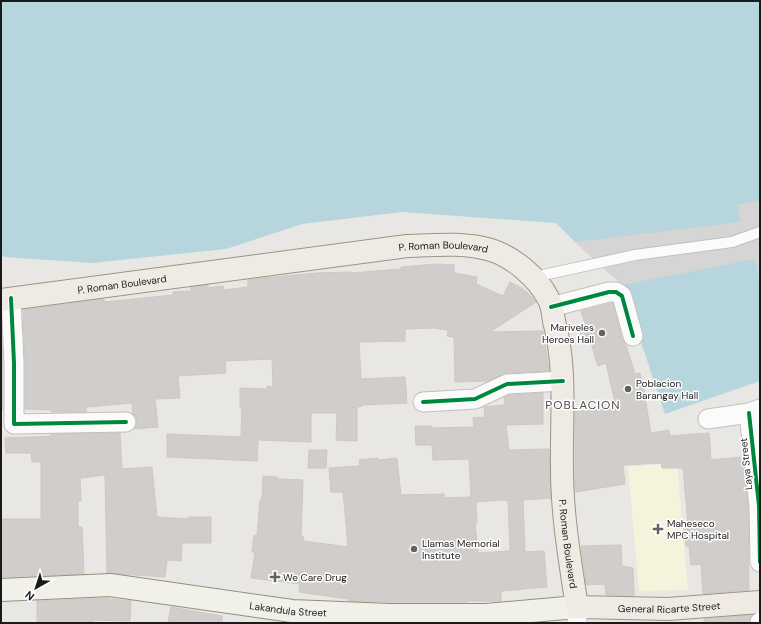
<svg xmlns="http://www.w3.org/2000/svg" width="761" height="624" viewBox="0 0 761 624" font-family="'DM Sans',sans-serif">
<rect width="100%" height="100%" fill="#e9e7e3"/>
<!-- education -->
<path fill="#f5f3dc" d="M677,463L688,590L639,591L628,467Z"/>
<!-- water -->
<path fill="#b6d5dc" d="M1,1H760V381L665,414L622,285L575,242L556,223L402,212L302,224L226,249L92,263L5,257L1,254Z"/>
<!-- pier -->
<path fill="#d6d5d4" d="M760,200V285L755,259L622,285L575,242L741,222L737,205Z"/>
<!-- building -->
<path fill="#d0cdca" stroke="#ccc8c4" fill-rule="evenodd" d="M436,264L454,265V273L477,277L476,284L503,296L510,282L520,287L528,293L536,302L490,332L543,331L549,371L506,373L488,381L455,382L454,337L447,336L448,330L433,328L405,329V341L359,342L361,379L405,377L407,403L362,405V406L357,407V441L336,440L337,413H311V442L258,440L257,461L167,457V434L241,437L242,408H240V388L267,389V386L273,387L272,359L225,361L226,373L178,376L180,398L155,399L158,427L134,429L137,421L136,417L133,414L132,403L86,407V412H51V410L25,409V362L23,310L104,299V302L173,295V292L191,291V287L206,285H208V288L223,286L224,290L248,287V280L264,278L317,273L351,272V273L401,269V267Z
M613,303L622,339L626,345L635,374L640,373L646,398H645L651,433L669,430L670,436L709,433L711,460L741,457L743,469H744L748,507L749,590L703,594L701,564L691,565L689,546H686L683,525H688L683,468H662L661,463L623,465L625,484L575,492V411H588V409L612,410V407H616L606,363L598,366L591,343L584,344L579,328L586,326L581,311Z
M1,320L3,363V409H1Z
M543,393V424L506,425L509,450L549,449L551,498L523,500L525,552L544,551L547,587L501,591V601H467V602H390L348,601V599L299,592L300,584L251,578L255,552H252L254,535L257,536L260,500H262L263,476L277,477V479L303,480L301,537H304L303,541L348,547L343,492H331L329,468L360,466L359,460L378,458V460L397,458L401,495L444,494V498L471,497L469,459L433,460L432,445H416L415,426H432V428L474,427L473,418L485,417L484,407L505,405L504,398L510,395ZM501,500L508,501L510,551L478,553L475,523H477L476,502Z
M120,433L122,469L152,467L157,517L188,519V517H211V543H182L181,561L167,560L165,577L107,573L105,475L80,478L81,501H78V527H82L84,574L1,577V519H41V462H32L31,453H6L5,438L34,437L51,436V434Z
M309,450H327L326,468H308Z
M621,545L622,566L633,568L634,596L606,595L605,584L586,585L581,546Z
M109,598V599L131,601L130,621L93,620V623H37V601Z
M171,607L222,616V623H168Z
M751,615L749,623H704V619Z"/>
<g fill="none" stroke-linecap="round" stroke-linejoin="round">
<defs>
<path id="service" d="M534,277L635,255L732,242L760,232"/>
<path id="minor" d="M11,298L14,363V424L126,422
M551,307L609,292H616L622,296L633,336
M423,402L475,399L507,384L563,381
M749,413L759,506L760,562
M708,419L749,413L760,409
M577,623V607
M760,623V622"/>
<g id="secondary">
<path id="s1" d="M1,590L110,585L292,611L390,615H486L577,607"/>
</g>
<g id="primary">
<path id="s2" d="M1,300L407,246C435,245 464,242 491,250C513,257 537,277 548,298C552,304 553,314 554,321C567,369 561,419 562,469C562,515 570,561 577,607L668,609L760,602"/>
</g>
</defs>
<!-- service casing -->
<use href="#service" stroke="#c1c0bf" stroke-width="12"/>
<!-- minor casing -->
<use href="#minor" stroke="#c1c0bf" stroke-width="21"/>
<!-- secondary casing -->
<use href="#secondary" stroke="#90917c" stroke-width="24"/>
<!-- primary casing -->
<use href="#primary" stroke="#9e9481" stroke-width="24"/>
<!-- service -->
<use href="#service" stroke="#fcfbfb" stroke-width="10"/>
<!-- minor -->
<use href="#minor" stroke="#fcfbfb" stroke-width="19"/>
<!-- secondary -->
<use href="#secondary" stroke="#f2f1e9" stroke-width="22"/>
<!-- primary -->
<use href="#primary" stroke="#efeae3" stroke-width="22"/>
<defs>
<path id="cycleway" d="M11,298L14,363V424L126,422
M551,307L609,292H616L622,296L633,336
M423,402L475,399L507,384L563,381
M749,413L759,506L760,562"/>
</defs>
<!-- cycleway casing -->
<use href="#cycleway" stroke="#fff" stroke-width="6"/>
<!-- cycleway -->
<use href="#cycleway" stroke="#00873e" stroke-width="4"/>
</g>
<!-- markers -->
<g fill="#626260" stroke="#fff" stroke-width="1.5">
<circle cx="602" cy="333" r="4"/>
<circle cx="628" cy="389" r="4"/>
<path d="M656 523h4v4h4v4h-4v4h-4v-4h-4v-4h4z"/>
<circle cx="414" cy="549" r="4"/>
<path d="M273 571h4v4h4v4h-4v4h-4v-4h-4v-4h4z"/>
</g>
<g text-anchor="middle" dominant-baseline="central" stroke-width="3" stroke-linejoin="round" paint-order="stroke">
<!-- street labels -->
<g font-size="10" fill="#1a1a1a" stroke="#fff">
<text stroke="none"><textPath href="#s2" startOffset="446">P. Roman Boulevard</textPath></text>
<text stroke="none"><textPath href="#s2" startOffset="122">P. Roman Boulevard</textPath></text>
<text transform="translate(746 464) rotate(-96)">Laya Street</text>
<text stroke="none"><textPath href="#s2" startOffset="818">P. Roman Boulevard</textPath></text>
<text stroke="none"><textPath href="#s2" startOffset="974">General Ricarte Street</textPath></text>
<text stroke="none"><textPath href="#s1" startOffset="289">Lakandula Street</textPath></text>
</g>
<!-- poi labels -->
<g font-size="10" fill="#1a1a1a" stroke="#fff" text-anchor="start">
<text x="594" y="327" text-anchor="end">Mariveles<tspan x="594" dy="12">Heroes Hall</tspan></text>
<text x="636" y="383">Poblacion<tspan x="636" dy="12">Barangay Hall</tspan></text>
<text x="667" y="523">Maheseco<tspan x="667" dy="12">MPC Hospital</tspan></text>
<text x="422" y="543">Llamas Memorial<tspan x="422" dy="12">Institute</tspan></text>
<text x="283" y="577">We Care Drug</text>
</g>
<!-- quarter labels -->
<g font-size="12" letter-spacing="1" fill="#4d4d4d" stroke="#fff">
<text x="583" y="405">POBLACION</text>
</g>
</g>
<!-- border -->
<rect width="761" height="624" fill="none" stroke="#1a1a1a" stroke-width="4"/>
<!-- north arrow -->
<g transform="translate(36 588) rotate(219)" stroke="#ffffff" stroke-width="3" paint-order="stroke">
<path d="M0-3L7 15L0 10L-7 15Z" fill="#1a1a1a"/>
<text y="-6" font-size="11" font-weight="bold" text-anchor="middle" fill="#1a1a1a">N</text>
</g>
</svg>
